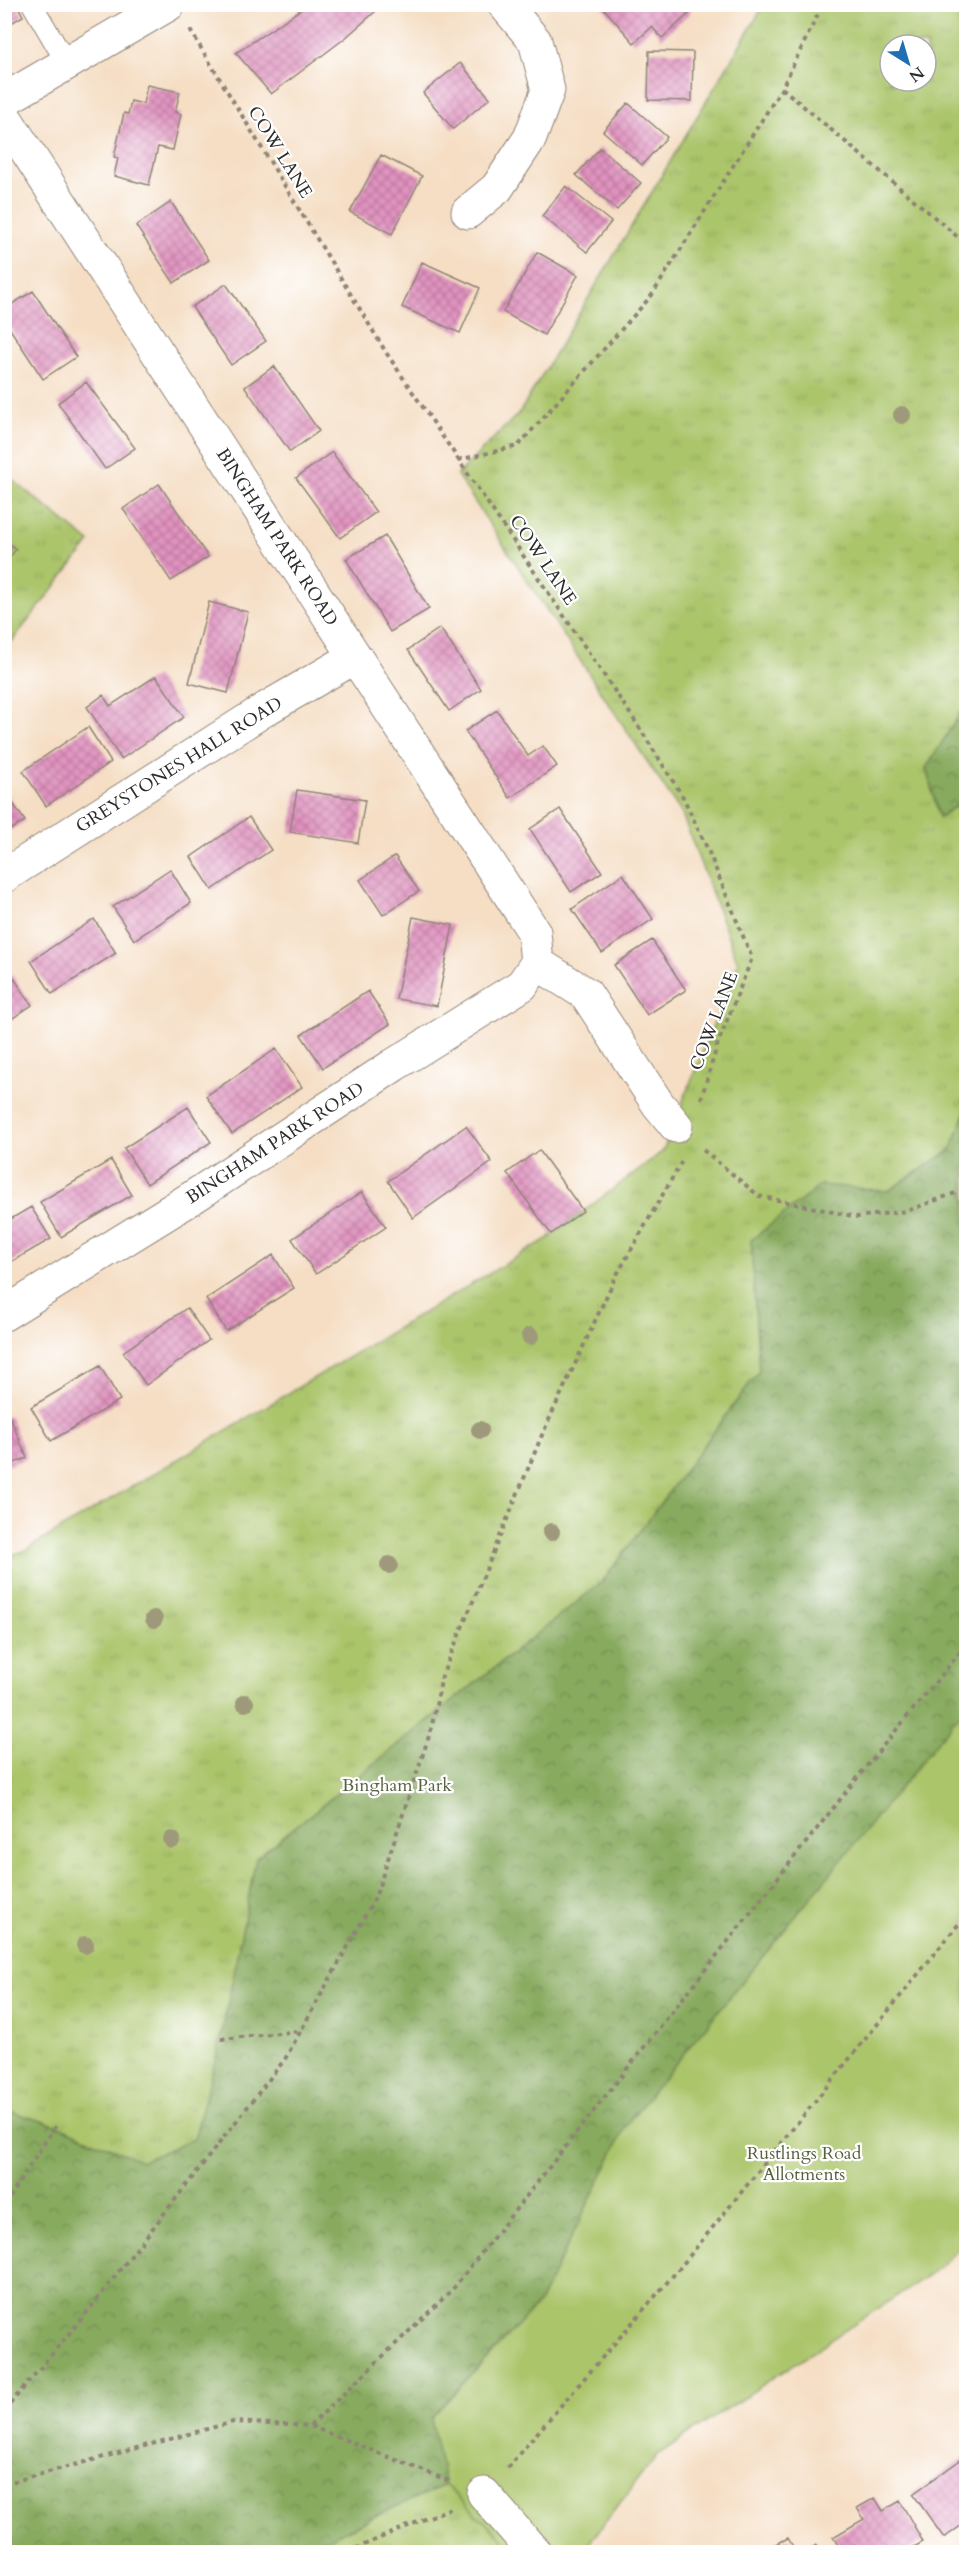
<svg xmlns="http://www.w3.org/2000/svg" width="971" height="2557" viewBox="0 0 971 2557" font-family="Cardo,serif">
<defs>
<pattern id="grass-tufts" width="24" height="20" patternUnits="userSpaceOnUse" patternTransform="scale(1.5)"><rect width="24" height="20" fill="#abc56b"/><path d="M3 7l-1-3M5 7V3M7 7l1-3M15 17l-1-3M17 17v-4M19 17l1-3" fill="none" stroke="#93a95d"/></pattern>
<pattern id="forest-crowns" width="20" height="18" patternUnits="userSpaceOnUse" patternTransform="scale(1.5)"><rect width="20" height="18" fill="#88aa5f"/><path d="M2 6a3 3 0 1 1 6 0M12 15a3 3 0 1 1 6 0" fill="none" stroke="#6f8b4f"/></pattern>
<pattern id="building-cross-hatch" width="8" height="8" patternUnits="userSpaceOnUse" patternTransform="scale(1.5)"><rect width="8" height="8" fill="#e193c0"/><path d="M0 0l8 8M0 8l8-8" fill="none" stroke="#b7789c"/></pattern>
</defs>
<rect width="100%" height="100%" fill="#fff"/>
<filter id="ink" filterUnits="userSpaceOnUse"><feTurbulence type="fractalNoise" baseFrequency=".0167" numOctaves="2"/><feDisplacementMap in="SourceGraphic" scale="12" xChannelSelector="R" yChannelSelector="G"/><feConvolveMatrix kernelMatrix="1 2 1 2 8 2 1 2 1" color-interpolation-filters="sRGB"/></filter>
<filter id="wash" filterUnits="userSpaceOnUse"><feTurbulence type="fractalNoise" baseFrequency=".008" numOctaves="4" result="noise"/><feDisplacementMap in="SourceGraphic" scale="24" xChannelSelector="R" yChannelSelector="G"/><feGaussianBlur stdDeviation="1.35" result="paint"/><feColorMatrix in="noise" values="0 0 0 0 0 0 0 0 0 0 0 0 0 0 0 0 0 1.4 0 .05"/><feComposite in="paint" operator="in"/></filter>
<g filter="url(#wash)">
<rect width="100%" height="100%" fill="#f5dec4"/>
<!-- grass -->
<path fill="url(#grass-tufts)" stroke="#6b784b" stroke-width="1.5" fill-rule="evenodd" d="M764,5H966V1707L629,2121L539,2303L431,2418L517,2552H5V1557L24,1551L547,1239L663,1151L738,963L682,814L457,475L520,412ZM890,45H926V81H890Z
M5,474L90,542L5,650V564L16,549L5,540Z"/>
<!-- forest -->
<path fill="url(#forest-crowns)" stroke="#5a6a45" stroke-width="1.5" d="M966,704V800L939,817L926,768Z
M966,1111V1707L629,2121L539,2303L431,2418L445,2485L377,2515L303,2552H5L4,2110L56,2125L142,2161L194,2139L221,2039L256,1858L602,1582L759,1371L751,1240L821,1185L888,1191L951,1150Z"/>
<!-- garden -->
<path fill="#abc56b" stroke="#6b784b" stroke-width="1.5" d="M966,1707V2243L933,2272L657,2455L582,2552H517L445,2485L431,2418L539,2303L629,2121Z"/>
<g id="blocks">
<!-- building -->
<path fill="url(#building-cross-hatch)" d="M5,4H17L23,16L5,27Z
M309,4H384L344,39L271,94L236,53Z
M600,4H685L691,12L662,38L652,27L634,43Z
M649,51L693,52L692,101L648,100Z
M460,63L490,98L453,129L423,93Z
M147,85L180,92L175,112L181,114L173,150L158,147L149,185L114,176L118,158L114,157L124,113L128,114L131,101L143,104Z
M628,103L667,137L642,165L603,131Z
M600,148L641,183L617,210L576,175Z
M381,155L422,176L392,234L350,212Z
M566,186L611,222L587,252L542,216Z
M171,202L209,260L174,283L136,226Z
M537,252L578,275L544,335L503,312Z
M422,262L480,288L460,333L402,307Z
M226,284L266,341L231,365L192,307Z
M33,291L76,357L43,379L4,320V309Z
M274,366L319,431L290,452L245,387Z
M86,382L135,448L105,469L58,403Z
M332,452L376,512L340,538L296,478Z
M159,484L208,557L171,581L123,509Z
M385,536L429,609L390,632L346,559Z
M5,540L16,549L5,564Z
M209,602L248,612L228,693L189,683Z
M440,628L481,689L449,711L408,650Z
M156,676L184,717L121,759L87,707L103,695L110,706Z
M497,710L528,756L543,746L557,766L510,798L465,731Z
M88,727L111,762L46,806L23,771Z
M4,790L25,821L4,834Z
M297,790L365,800L358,843L290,832Z
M560,809L602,872L571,892L530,829Z
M249,817L271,850L212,890L191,857Z
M395,856L419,891L383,915L360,880Z
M170,869L191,903L134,940L113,907Z
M623,874L653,919L602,953L572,909Z
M413,917L453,925L437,1006L396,999Z
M94,919L116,953L52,994L31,961Z
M652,940L686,990L647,1015L614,965Z
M12,975L32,1005L4,1024V980Z
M368,991L390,1024L323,1068L301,1035Z
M276,1049L302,1087L232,1134L206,1096Z
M188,1107L211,1142L147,1184L124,1148Z
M466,1126L492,1162L413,1218L388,1181Z
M539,1150L583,1211L551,1234L507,1173Z
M111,1160L132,1195L61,1237L40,1202Z
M362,1192L386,1227L316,1274L292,1239Z
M31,1207L51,1239L4,1266V1223Z
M273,1255L294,1288L226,1331L206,1299Z
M187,1308L209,1340L146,1385L123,1352Z
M100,1366L120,1400L51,1441L31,1407Z
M9,1415L27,1458L4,1467V1417Z
M966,2456V2522L944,2538L913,2494Z
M875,2498L883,2511L900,2501L923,2542L905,2552H842L833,2537L864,2519L857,2508Z
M788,2538L796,2552H761Z
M817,2545L821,2552H803Z"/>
</g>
</g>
<g filter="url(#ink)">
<use href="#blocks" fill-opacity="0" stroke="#908478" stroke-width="1.5"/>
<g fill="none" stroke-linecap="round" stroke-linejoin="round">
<defs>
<path id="lane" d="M32,4L67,64"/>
<path id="street" d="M4,116L534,932L537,963L586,994L658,1104L676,1126
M468,212L497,188L530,138L548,90L535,41L504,4
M4,876L267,708L355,657
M4,1314L190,1199L394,1065L522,985L537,963
M484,2494L534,2552"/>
<path id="secondary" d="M4,100L169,4"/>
</defs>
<!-- lane casing -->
<use href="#lane" stroke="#908478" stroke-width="22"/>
<!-- street casing -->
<use href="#street" stroke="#908478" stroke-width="35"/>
<!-- secondary casing -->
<use href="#secondary" stroke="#908478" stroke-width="35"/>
<!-- path -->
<path stroke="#908478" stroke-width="4" stroke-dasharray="4.5 4.5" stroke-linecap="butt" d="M190,30L387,354L637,724L683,797L708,850L752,958L718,1043L701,1099
M782,88L966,244
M458,460L518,446L652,295L782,88L823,4
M703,1150L759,1196L857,1217L907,1211L966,1189
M221,2039L300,2031
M4,2205L56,2125
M4,2411L84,2316L285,2059L375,1898L431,1730L442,1676L542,1435L615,1278L682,1161
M310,2426L452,2290L865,1768L966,1645
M507,2468L683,2264L966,1915
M4,2484L233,2422L310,2426L452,2482
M347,2552L451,2508"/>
<!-- lane -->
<use href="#lane" stroke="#fff" stroke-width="20"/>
<!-- street -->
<use href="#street" stroke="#fff" stroke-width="33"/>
<!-- secondary -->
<use href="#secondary" stroke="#fff" stroke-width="33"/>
</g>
<!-- trees -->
<g fill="#9f997c">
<circle cx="902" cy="415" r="9"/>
<circle cx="530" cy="1336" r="9"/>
<circle cx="480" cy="1430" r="9"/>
<circle cx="551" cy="1532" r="9"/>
<circle cx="389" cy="1565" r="9"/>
<circle cx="154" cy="1619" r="9"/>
<circle cx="245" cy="1703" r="9"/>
<circle cx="172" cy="1840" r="9"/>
<circle cx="85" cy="1945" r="9"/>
</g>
</g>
<g text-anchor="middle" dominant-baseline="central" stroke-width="4.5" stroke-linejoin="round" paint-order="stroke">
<!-- street labels -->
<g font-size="18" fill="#2b2b2b" stroke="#fff">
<text transform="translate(280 152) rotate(58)">COW LANE</text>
<text transform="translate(277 537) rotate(57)">BINGHAM PARK ROAD</text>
<text transform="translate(543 560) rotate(56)">COW LANE</text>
<text transform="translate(179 765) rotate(-32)">GREYSTONES HALL ROAD</text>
<text transform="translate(714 1021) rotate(-69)">COW LANE</text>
<text transform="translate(275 1143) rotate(-33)">BINGHAM PARK ROAD</text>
</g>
<!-- park labels -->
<g font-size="18" fill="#586141" stroke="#fff">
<text x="397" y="1785">Bingham Park</text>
<text x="804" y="2153">Rustlings Road<tspan x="804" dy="21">Allotments</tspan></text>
</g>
</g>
<!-- margin -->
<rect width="971" height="2557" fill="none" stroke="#fff" stroke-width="24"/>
<!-- north arrow -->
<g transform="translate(908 63) rotate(143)"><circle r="28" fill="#ffffff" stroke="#aaaaaa" stroke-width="1.5"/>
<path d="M0-4.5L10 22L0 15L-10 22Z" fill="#1f6fb2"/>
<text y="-9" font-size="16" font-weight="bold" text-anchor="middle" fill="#2b2b2b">N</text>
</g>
</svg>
